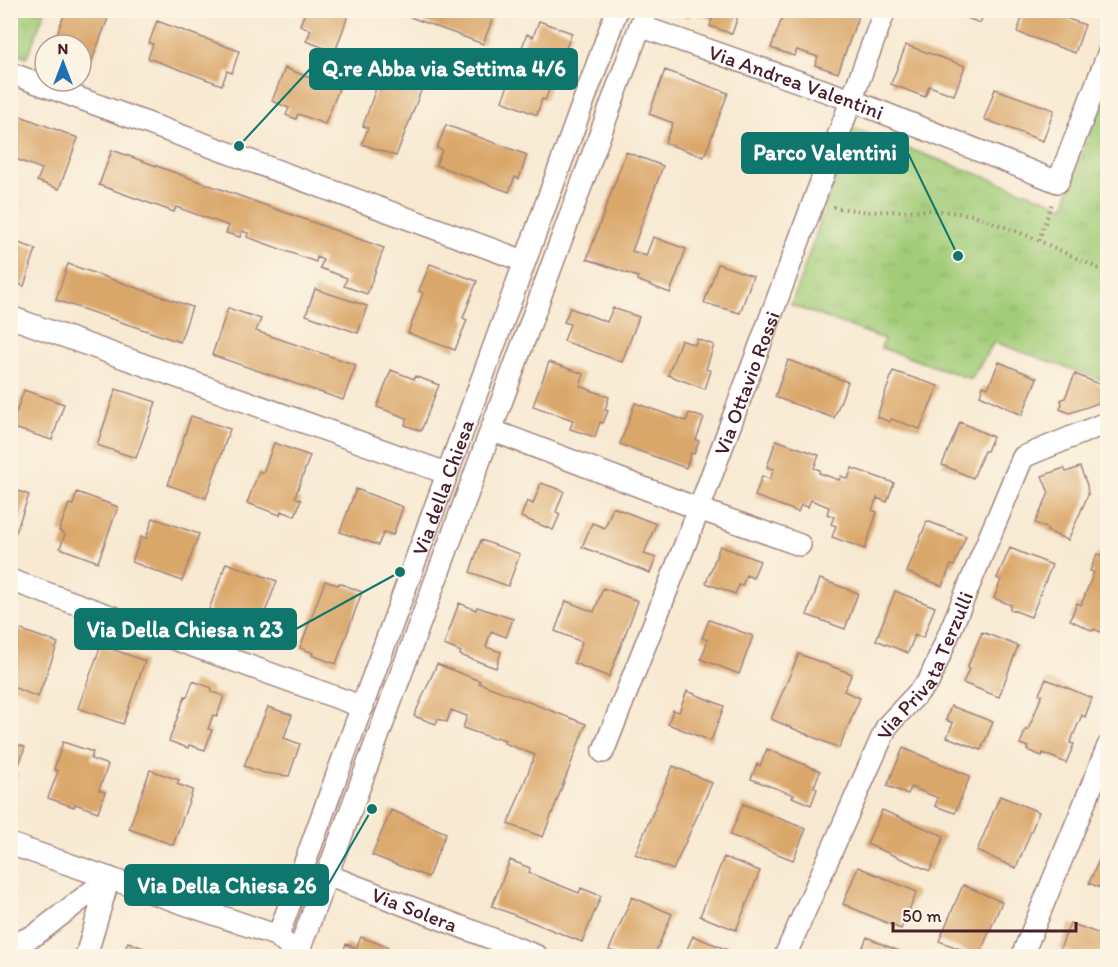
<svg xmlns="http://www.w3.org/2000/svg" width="1118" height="967" viewBox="0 0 1118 967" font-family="Itim,sans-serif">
<defs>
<pattern id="park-tufts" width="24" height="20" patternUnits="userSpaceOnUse" patternTransform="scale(1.5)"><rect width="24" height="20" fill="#a2cc78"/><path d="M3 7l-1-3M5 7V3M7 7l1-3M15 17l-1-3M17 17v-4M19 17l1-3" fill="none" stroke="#8daf68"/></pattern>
</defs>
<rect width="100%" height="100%" fill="#fcf5e5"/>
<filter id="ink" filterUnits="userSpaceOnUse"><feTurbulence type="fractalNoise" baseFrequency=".0167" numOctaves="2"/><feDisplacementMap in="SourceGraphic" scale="12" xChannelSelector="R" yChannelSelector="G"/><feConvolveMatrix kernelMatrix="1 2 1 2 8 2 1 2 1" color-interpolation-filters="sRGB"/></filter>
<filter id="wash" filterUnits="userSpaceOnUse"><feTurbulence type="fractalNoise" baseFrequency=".008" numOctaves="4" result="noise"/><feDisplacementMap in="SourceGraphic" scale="24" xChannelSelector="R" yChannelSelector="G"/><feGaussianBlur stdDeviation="1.35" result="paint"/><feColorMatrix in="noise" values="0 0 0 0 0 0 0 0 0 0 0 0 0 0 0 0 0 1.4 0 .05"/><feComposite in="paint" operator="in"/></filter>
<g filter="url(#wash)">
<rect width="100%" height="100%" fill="#f8e9d2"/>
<!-- park -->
<path fill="url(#park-tufts)" stroke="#767652" stroke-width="1.5" d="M11,10L45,11L27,57L11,52Z
M1107,83V382L994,342L971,379L881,348L884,339L791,305L853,128L1064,206Z"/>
<g id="blocks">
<!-- building -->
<path fill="#daa76b" d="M66,10H111L91,63L81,60V45H53Z
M306,10H350L335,52L306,41L311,30L300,25Z
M403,10H496L483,44L402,14Z
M670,10H740L732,34L710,26L712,19L691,12L689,18Z
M785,10H817L833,16L835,10H841L858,17L838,73L815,65L818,57L797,50L794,56L771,48Z
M946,10H985L980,23Z
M1025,10H1044L1085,25L1075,53L1017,32Z
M157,21L239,51L232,73L227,71L222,85L148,58L153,44L149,43Z
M539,21L572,33L545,100L542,99L537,115L502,101L527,34L533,37Z
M906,45L965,66L954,95L929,86L925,97L891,84Z
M285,68L339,89L325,124L298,114L296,119L286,115L289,108L272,101Z
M665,70L728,93L704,157L665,143L673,123L649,114Z
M388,75L422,88L396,156L362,144L368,128L363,126L376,88L382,90Z
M995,89L1054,110L1043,141L984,119Z
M10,112L78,138L59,189L37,181L42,169L10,157Z
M446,125L527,155L519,179L515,177L509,192L436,165L442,150L437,148Z
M112,150L384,248L367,294L344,286L347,278L320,268L323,260L317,257L316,262L247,237L248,233L242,231L240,237L226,233L229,226L176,207L174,212L99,185Z
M626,152L663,166L632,251L646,256L653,237L686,249L670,293L637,280L638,277L587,259Z
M13,241L36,249L24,286L10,281V246Z
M68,264L192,307L180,342L56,300Z
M430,264L477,281L463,318L467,320L455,350L408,333L423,293L419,291Z
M718,264L753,276L740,313L704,303Z
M315,289L367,306L358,333L306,315Z
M228,308L261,319L256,331L356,365L343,400L212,355Z
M570,308L607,322L613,308L639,317L622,362L564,341L570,324L564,322Z
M697,339L714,345L706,369L711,371L705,389L668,375L681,340L695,345Z
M788,360L848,382L834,418L775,397Z
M549,362L584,374L580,386L609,397L605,410L608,411L603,423L600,422L595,437L570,429L573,420L533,406Z
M999,362L1037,378L1022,415L980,395L983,386L988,388Z
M391,370L414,379L415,376L439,385L421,431L405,425L407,418L377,407Z
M893,371L938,386L920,429L891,419L890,422L877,417Z
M1075,374L1108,388V394L1104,401L1070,413L1060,409L1062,404L1061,400L1065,398Z
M116,389L156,402L136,458L97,445Z
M24,390L64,404L52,440L11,427Z
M635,403L686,421L689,413L704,418L696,440L699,441L694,454L691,453L686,468L620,444Z
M191,416L230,429L206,498L168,485Z
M960,422L993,437L987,451H984L973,478L942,465Z
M776,440L819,455L814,468L820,470L819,473L839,480L841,476L848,479L852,468L894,483L887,502L877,498L872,510L877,512L865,549L832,537L836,526L831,524L834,517L827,514L829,507L811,500L808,507L801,505L798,512L755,496L762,476L770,479L774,469L767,467Z
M274,443L310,456L295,497L301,500L295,516L281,511L280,515L247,503L259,471L263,473Z
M1080,467L1087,485L1088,495L1068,540L1047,531L1048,529L1035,523L1049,493L1042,476L1064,468L1066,472Z
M541,483L564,491L556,512L560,514L553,530L521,517L527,501L533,504Z
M10,488L29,495L13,540L10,539Z
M356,489L403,507L393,535L384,532L378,545L340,532Z
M77,492L118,507L98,562L60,548L65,534L59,531L69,504L73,505Z
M613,507L656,524L644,554L656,558L650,573L582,547L592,523L605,528Z
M153,518L199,534L182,581L132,562L141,537L146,538Z
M927,521L966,536L954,566L951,565L942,586L907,572Z
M481,540L520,554L508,586L470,572Z
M720,546L760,561L753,578L746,575L742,586L739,585L735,594L706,583Z
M1010,548L1052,565L1031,617L1010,609L1011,605L994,598L1001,580L997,578Z
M1097,554L1108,558V635L1094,629L1093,631L1070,620L1077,603L1081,605L1094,572L1090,571Z
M226,563L277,581L258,631L208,612Z
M820,579L858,593L845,629L807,615Z
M325,581L338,585L339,583L362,592L336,664L312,655L313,653L300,648Z
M603,588L638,601L609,677L574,663L582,642L555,631L566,601L594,612Z
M895,591L935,607L923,638L915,635L908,653L876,640Z
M459,603L476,610L477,607L513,619L506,637L491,631L486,647L501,652L496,668L460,655L461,652L444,645Z
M709,620L753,636L739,674L701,659L708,640L702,638Z
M16,628L58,643L38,697L10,686V644Z
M982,632L1018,646L999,697L963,683L969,669L967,668Z
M101,645L145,661L123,724L78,708Z
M799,654L852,674L844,691L860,698L839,748L771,719Z
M437,664L480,681L479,683L586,724L543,837L508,824L535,755L504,743L505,740L496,737L495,739L463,728L467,716L451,710L447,722L438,719L436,724L414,716Z
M1046,679L1092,698L1085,717L1082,715L1070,743L1074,744L1066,763L1043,753L1042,756L1027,750L1028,747L1020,744L1026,729L1028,730L1042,695L1039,694Z
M193,681L212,688L211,692L224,696L217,716L213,715L208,729L212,730L205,750L189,745L188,748L169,741L185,696L187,697Z
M687,691L724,706L711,741L668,724L673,710L679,712Z
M951,706L993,722L981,750L947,737L953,723L946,720Z
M268,707L292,715L284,738L300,744L289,776L264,773L244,766Z
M10,742L25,747L19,765L15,763L12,772L18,774L11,795Z
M63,742L93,752L91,759L108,765L99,790L105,792L98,812L75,804L74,807L48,798L58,771L54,769Z
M903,748L970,776L955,813L935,806L938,798L911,787L908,794L887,786Z
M767,749L820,771L814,787L817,789L811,805L792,797L794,795L751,779L757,764L760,766Z
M673,766L712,783L673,870L635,854Z
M150,770L179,780L177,784L193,790L173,845L129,829Z
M1000,796L1039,812L1016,868L977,851Z
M743,804L806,829L793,860L730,835Z
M391,810L446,833L428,877L372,855Z
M882,810L944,836L930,871L867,844Z
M1105,846L1108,847V891L1089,883Z
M724,857L760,871L736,930L700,916Z
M510,860L530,868L529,873L579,893L581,888L601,896L582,942L492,906Z
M858,867L917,892L901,929L843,904Z
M963,885L1002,902L979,956L939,941Z
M632,897L672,914L654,956H625L609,950Z
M1070,923L1108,937V956H1069L1071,953L1060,949Z
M693,936L743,956H684Z
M361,937L388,947L384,956H341L346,944L356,948Z
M867,937L884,945L912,956H859Z
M128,942L164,956H122Z"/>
</g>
</g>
<g filter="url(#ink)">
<use href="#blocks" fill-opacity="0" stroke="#a1847e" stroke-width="1.5"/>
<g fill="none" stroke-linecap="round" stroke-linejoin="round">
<defs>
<g id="minor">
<path id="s1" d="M640,26L851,100L1058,182L1108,54"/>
<path d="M10,73L524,261"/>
<path d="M10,317L446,473"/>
<path d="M491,430L699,509L800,545"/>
<path d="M10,580L363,707"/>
<path id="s2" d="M603,752L699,509L885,10"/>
<path d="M10,844L278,936L288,946"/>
<path id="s3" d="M327,875L537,956"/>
<path id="s4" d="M278,936L617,10"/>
<path d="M10,946L35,935L109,878"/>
<path d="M86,956L109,878"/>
<path d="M297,956L646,10"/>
<path id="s5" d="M785,956L887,726L929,681L1023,457L1108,422"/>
<path d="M1022,956L1108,746"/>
</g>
</defs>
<!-- minor casing -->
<use href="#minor" stroke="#a1847e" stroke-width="24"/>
<!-- path -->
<path stroke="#a1847e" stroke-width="4" stroke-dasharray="1.5 4.5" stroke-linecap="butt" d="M833,207L868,212L932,210L974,215L1031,237L1108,273
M1039,240L1052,203"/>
<!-- minor -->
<use href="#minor" stroke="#fff" stroke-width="21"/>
</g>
</g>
<g text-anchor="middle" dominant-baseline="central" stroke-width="5" stroke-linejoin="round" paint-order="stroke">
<!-- street labels -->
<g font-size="21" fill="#4a1f2b" stroke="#fcf5e5">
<text stroke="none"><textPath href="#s1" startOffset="166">Via Andrea Valentini</textPath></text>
<text stroke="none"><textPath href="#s2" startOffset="396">Via Ottavio Rossi</textPath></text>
<text stroke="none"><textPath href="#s4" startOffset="478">Via della Chiesa</textPath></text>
<text stroke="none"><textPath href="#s5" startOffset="324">Via Privata Terzulli</textPath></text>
<text stroke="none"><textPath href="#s3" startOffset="94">Via Solera</textPath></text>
</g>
</g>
<!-- callouts -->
<path fill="none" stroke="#0f766e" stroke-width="2" d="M239 146L310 69M958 256L908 153M400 572L296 629M372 809L328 885"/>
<g fill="#0f766e" stroke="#fcf5e5" stroke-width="2">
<circle cx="239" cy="146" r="6"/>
<circle cx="958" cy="256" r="6"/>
<circle cx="400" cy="572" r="6"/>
<circle cx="372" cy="809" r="6"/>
</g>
<g fill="#0f766e" stroke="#0f766e" stroke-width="2">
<rect x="310" y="49" width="267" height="40" rx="6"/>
<rect x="742" y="133" width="166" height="40" rx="6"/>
<rect x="75" y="609" width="221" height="40" rx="6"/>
<rect x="125" y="865" width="203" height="40" rx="6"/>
</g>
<g font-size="22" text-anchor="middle" font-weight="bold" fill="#fff">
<text x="444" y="76">Q.re Abba via Settima 4/6</text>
<text x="825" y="160">Parco Valentini</text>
<text x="185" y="637">Via Della Chiesa n 23</text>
<text x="227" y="893">Via Della Chiesa 26</text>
</g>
<!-- margin -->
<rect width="1118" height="967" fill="none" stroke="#fcf5e5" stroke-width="36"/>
<!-- north arrow -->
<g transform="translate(63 63)"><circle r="28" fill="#fcf5e5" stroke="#b59f9b" stroke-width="1.5"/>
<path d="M0-4.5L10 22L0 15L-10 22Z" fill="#1f6fb2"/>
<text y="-9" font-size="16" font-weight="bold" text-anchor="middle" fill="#4a1f2b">N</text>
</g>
<!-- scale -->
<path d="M893 922v9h183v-9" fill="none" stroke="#4a1f2b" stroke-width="3"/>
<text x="902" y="922" font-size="18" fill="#4a1f2b" stroke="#fcf5e5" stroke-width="4.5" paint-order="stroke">50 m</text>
</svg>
